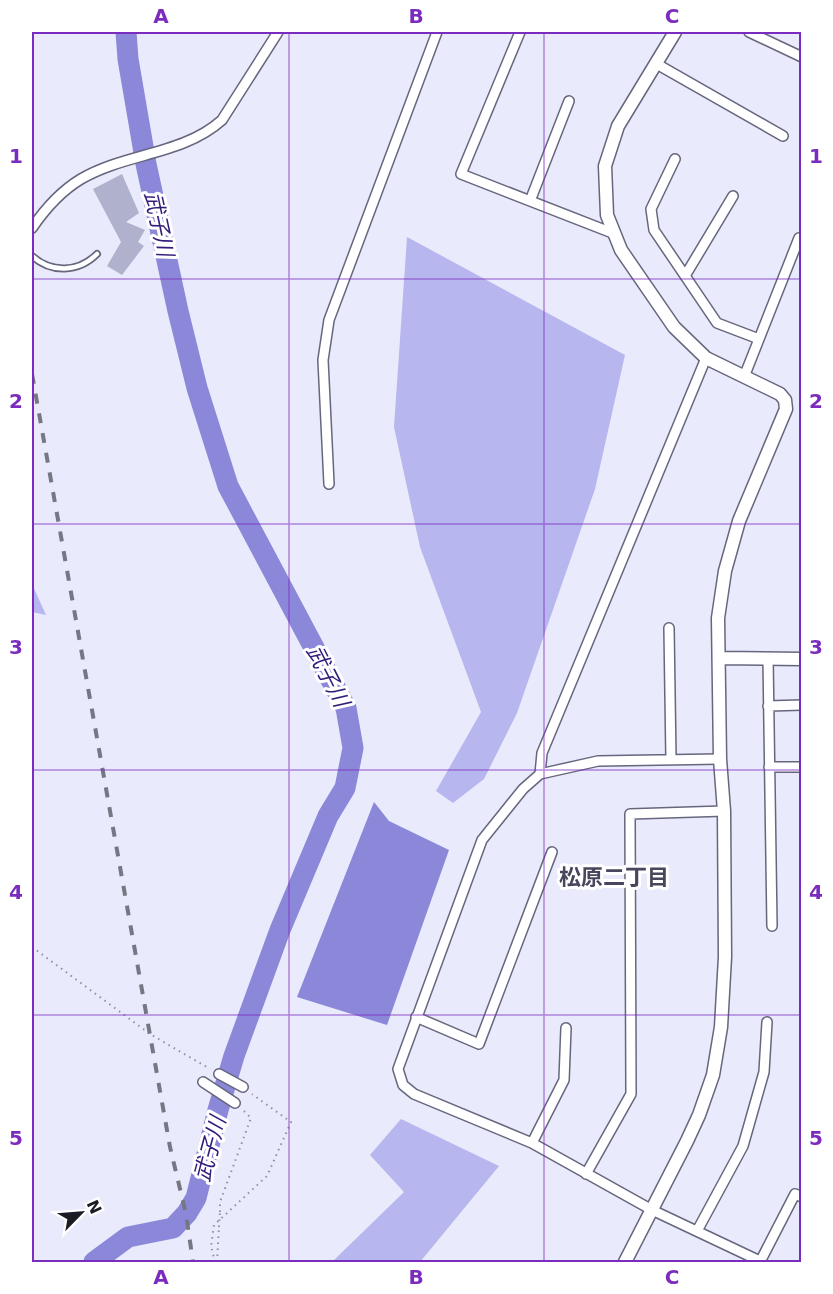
<svg xmlns="http://www.w3.org/2000/svg" width="833" height="1294" viewBox="0 0 833 1294" font-family="'DejaVu Sans','Noto Sans JP',sans-serif">
<rect width="100%" height="100%" fill="#e9eafb"/>
<!-- green -->
<path fill="#b7b6ee" d="M407,237L625,355L595,489L517,713L484,779L453,803L436,791L481,712L420,547L394,427Z
M32,584L46,615L32,612Z
M401,1119L499,1166L420,1262H332L404,1192L370,1155Z"/>
<!-- water -->
<path fill="#8b87d9" d="M374,802L389,821L449,850L387,1025L297,997Z"/>
<g fill="none" stroke-linecap="round" stroke-linejoin="round">
<!-- river -->
<path stroke="#8b87d9" stroke-width="21" d="M94,1262L128,1237L173,1228L187,1213L196,1198L218,1110L234,1056L280,930L328,816L345,788L353,748L346,708L228,486L197,388L178,311L146,164L128,59L126,32"/>
</g>
<!-- building -->
<path fill="#b0b1cc" d="M122,174L139,213L126,222L145,230L138,242L144,246L122,275L107,266L121,242L93,189Z"/>
<g fill="none" stroke-linecap="round" stroke-linejoin="round">
<defs>
<path id="service" d="M32,256C51,273 78,273 97,254"/>
<path id="minor" d="M520,32L461,174L615,234
M749,32L802,57
M655,63L783,136
M675,159L651,209L654,230L717,323L759,339
M530,201L569,101
M32,228C45,209 61,191 81,179C125,153 183,155 222,120L278,32
M685,276L733,196
M744,377L799,238
M329,484L323,360L329,320L437,32
M669,628L671,760
M768,658L772,926
M768,706L802,705
M720,759L598,761L540,774L523,789L482,840L398,1069L403,1085L414,1094L532,1143L652,1210L762,1262
M769,767H802
M540,774L542,753L706,358
M416,1017L479,1044L552,852
M219,1074L243,1087
M203,1082L235,1103
M532,1143L564,1080L566,1028
M586,1174L631,1094L630,814L724,811
M697,1231L743,1146L764,1072L767,1022
M760,1262L795,1194L802,1197"/>
<path id="tertiary" d="M720,658L802,659
M625,1262L687,1141L699,1115L713,1075L721,1027L725,957L724,811L720,759L718,618L725,571L739,521L786,409L785,400L780,394L706,358L674,327L621,250L607,215L605,166L618,126L675,32"/>
</defs>
<!-- service casing -->
<use href="#service" stroke="#66667e" stroke-width="8"/>
<!-- minor casing -->
<use href="#minor" stroke="#66667e" stroke-width="12"/>
<!-- tertiary casing -->
<use href="#tertiary" stroke="#66667e" stroke-width="15"/>
<!-- path -->
<path stroke="#90919e" stroke-width="2" stroke-dasharray="1.5 4.5" stroke-linecap="butt" d="M32,947L150,1034L210,1069
M220,1212V1202L251,1118L242,1109
M215,1262L211,1246L214,1225L267,1176L291,1122L252,1094
M217,1262L219,1227"/>
<!-- service -->
<use href="#service" stroke="#fff" stroke-width="4.5"/>
<!-- minor -->
<use href="#minor" stroke="#fff" stroke-width="9"/>
<!-- tertiary -->
<use href="#tertiary" stroke="#fff" stroke-width="12"/>
<!-- rail -->
<path stroke="#767784" stroke-width="4" stroke-dasharray="10 10" stroke-linecap="butt" d="M32,374L170,1147L186,1214L193,1262"/>
<!-- path-bridge -->
<path stroke="#90919e" stroke-width="2" stroke-dasharray="1.5 4.5" stroke-linecap="butt" d="M219,1227L220,1212"/>
</g>
<!-- grid -->
<path fill="none" stroke="#7b2cbf" stroke-width="1.5" stroke-opacity="0.55" d="M289,32V1262M544,32V1262M32,279H802M32,524H802M32,770H802M32,1015H802"/>
<g text-anchor="middle" dominant-baseline="central" stroke-width="6" stroke-linejoin="round" paint-order="stroke">
<!-- water labels -->
<g font-size="22" font-style="italic" fill="#311b7b" stroke="#fff">
<text transform="translate(159 224) rotate(78)">武子川</text>
<text transform="translate(328 676) rotate(63)">武子川</text>
<text transform="translate(210 1149) rotate(-75)">武子川</text>
</g>
<!-- neighbourhood labels -->
<g font-size="22" font-weight="bold" fill="#47465d" stroke="#fff">
<text x="614" y="877">松原二丁目</text>
</g>
</g>
<!-- border -->
<rect width="833" height="1294" fill="none" stroke="#ffffff" stroke-width="66"/>
<!-- north arrow -->
<g transform="translate(81 1213) rotate(65)" stroke="#ffffff" stroke-width="4.5" paint-order="stroke">
<path d="M0-4.5L10 22L0 15L-10 22Z" fill="#1b1b25"/>
<text y="-9" font-size="16" font-weight="bold" text-anchor="middle" fill="#1b1b25">N</text>
</g>
<rect x="33" y="33" width="767" height="1228" fill="none" stroke="#7b2cbf" stroke-width="2"/>
<g font-size="20" text-anchor="middle" font-weight="bold" fill="#7b2cbf">
<text x="161" y="23">A</text>
<text x="416" y="23">B</text>
<text x="672" y="23">C</text>
<text x="16" y="163">1</text>
<text x="816" y="163">1</text>
<text x="16" y="408">2</text>
<text x="816" y="408">2</text>
<text x="16" y="654">3</text>
<text x="816" y="654">3</text>
<text x="16" y="899">4</text>
<text x="816" y="899">4</text>
<text x="16" y="1145">5</text>
<text x="816" y="1145">5</text>
<text x="161" y="1284">A</text>
<text x="416" y="1284">B</text>
<text x="672" y="1284">C</text>
</g>
</svg>
